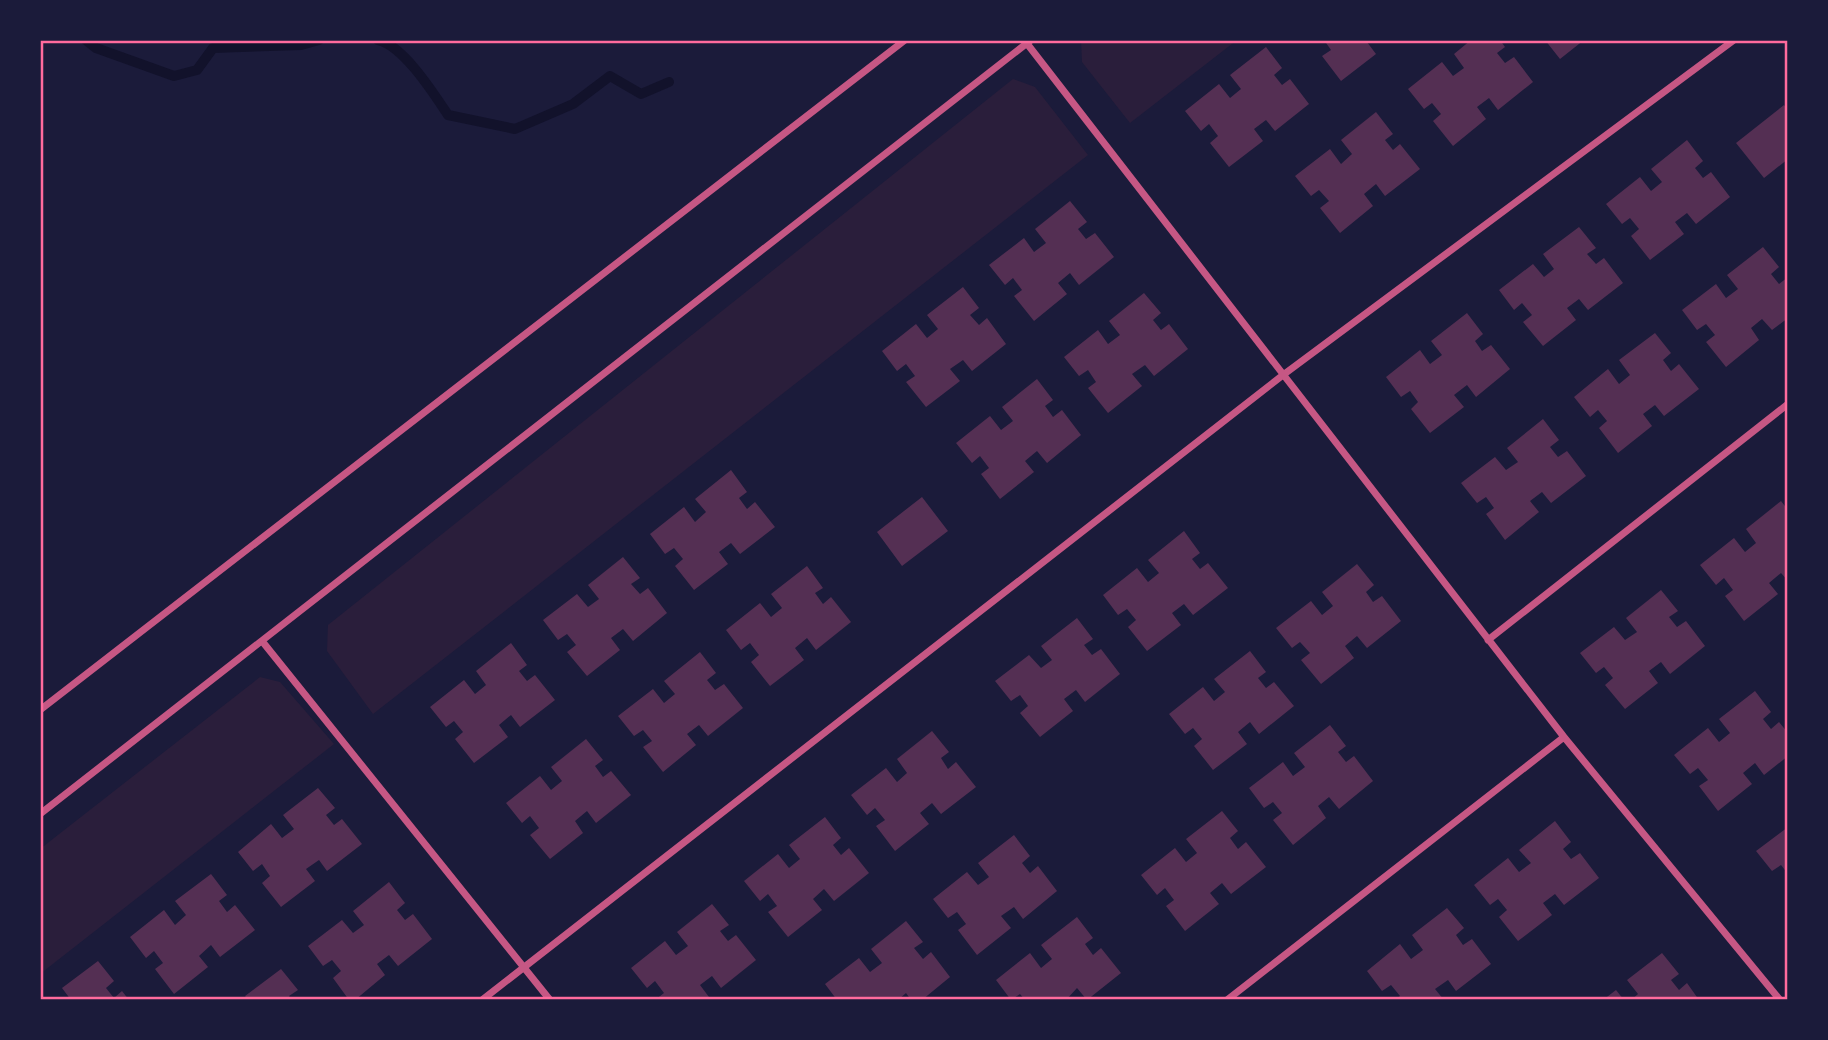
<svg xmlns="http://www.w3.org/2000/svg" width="1828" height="1040" viewBox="0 0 1828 1040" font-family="'Playfair Display',serif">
<rect width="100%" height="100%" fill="#1b1b3a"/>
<!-- green -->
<path fill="#2a1e3b" d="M1081,40H1237L1130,123L1082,62Z
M1013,79L1035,87L1088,155L373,714L327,651L328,625Z
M260,677L280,682L334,744L40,974V849Z"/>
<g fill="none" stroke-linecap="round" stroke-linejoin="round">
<!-- stream -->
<path stroke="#12122b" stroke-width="10" d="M86,40L96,48L174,76L197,70L213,48L301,45L319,40
M378,40C403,45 434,94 448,115L515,129L573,104L610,76L641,94L669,82"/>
</g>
<!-- building -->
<path fill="#542f53" d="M1324,40H1369L1367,42L1376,54L1341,81L1322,56L1331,50Z
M1471,40H1500L1505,47L1497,53L1505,63L1514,57L1533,82L1498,110L1489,98L1477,107L1486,119L1453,146L1433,121L1441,114L1432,103L1424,109L1408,89L1442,62L1453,76L1464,68L1454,54Z
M1545,40H1584L1560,59Z
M1266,47L1282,68L1274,75L1282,85L1290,79L1309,104L1275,131L1266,120L1254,129L1263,141L1229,167L1210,143L1218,136L1209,124L1201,131L1185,111L1219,84L1230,98L1241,89L1230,75Z
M1784,105L1788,110V159L1764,178L1736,143Z
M1376,112L1393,134L1385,140L1393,150L1400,144L1420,169L1385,196L1376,184L1364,194L1373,206L1340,233L1320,208L1329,201L1319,190L1311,196L1295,176L1330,149L1341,164L1352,154L1341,140Z
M1687,140L1703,161L1695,168L1703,178L1711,172L1730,197L1696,224L1687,213L1675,222L1684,234L1650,260L1631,236L1639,229L1630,218L1622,224L1606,204L1640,177L1651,191L1662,182L1651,169Z
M1070,201L1087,222L1078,229L1086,239L1095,233L1114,257L1079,285L1070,273L1058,283L1067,294L1034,321L1014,296L1022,290L1013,278L1005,285L989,265L1024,238L1034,252L1046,243L1035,229Z
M1579,227L1596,248L1587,254L1596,264L1604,258L1623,283L1588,310L1579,299L1567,308L1576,320L1543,346L1523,322L1532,315L1522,303L1514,310L1499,290L1533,264L1544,277L1554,269L1543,254Z
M1763,247L1779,267L1771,274L1779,284L1788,277V318L1772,330L1762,319L1751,328L1759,340L1726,367L1706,342L1715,335L1706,324L1697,330L1682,310L1716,284L1726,298L1738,289L1727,275Z
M963,287L979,308L970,315L979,325L987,318L1006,344L972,371L963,360L950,369L960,381L926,407L906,382L915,376L906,364L897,371L882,351L916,324L927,338L938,329L927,315Z
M1144,293L1161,313L1153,320L1161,330L1169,324L1188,349L1154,376L1145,365L1132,374L1142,386L1108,413L1088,388L1096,382L1088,370L1079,376L1064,357L1098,330L1108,344L1120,335L1109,321Z
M1467,313L1483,334L1475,341L1482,351L1491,345L1510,369L1476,397L1467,385L1454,395L1464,407L1430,433L1411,409L1418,402L1410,391L1401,397L1386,377L1420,350L1430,364L1442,355L1431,341Z
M1655,333L1671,353L1663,360L1671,371L1679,364L1699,389L1664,416L1655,405L1643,414L1652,426L1618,453L1599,428L1607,421L1598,410L1590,417L1574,397L1608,369L1619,384L1630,375L1619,360Z
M1037,379L1053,400L1045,406L1053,417L1062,410L1081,435L1047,463L1037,451L1025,461L1034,472L1000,499L981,474L989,468L980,456L972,463L956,443L990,416L1001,430L1013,421L1002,407Z
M1543,419L1559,440L1550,447L1558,457L1567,451L1586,476L1551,503L1542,492L1530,501L1539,512L1505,540L1486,514L1494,508L1486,497L1477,503L1461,483L1495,457L1506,470L1518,462L1507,448Z
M731,470L747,492L739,498L747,509L755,502L775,527L740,554L731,543L719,552L728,564L694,590L675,566L683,559L674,548L665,554L650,534L684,507L695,522L706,512L695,499Z
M922,497L948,531L902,566L877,532Z
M1781,501L1788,510V581L1781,573L1769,583L1778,594L1744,621L1725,596L1733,590L1724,578L1716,585L1700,565L1734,538L1745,552L1756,543L1746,529Z
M1184,531L1200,553L1192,559L1200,569L1208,563L1228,588L1193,615L1184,604L1172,613L1181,625L1147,651L1128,627L1136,620L1127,609L1118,615L1103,595L1137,568L1148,582L1159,573L1148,560Z
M623,557L640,578L631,584L640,594L648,588L667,613L633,641L623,629L611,638L620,650L587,676L567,652L576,645L567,634L558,640L543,620L577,594L588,607L599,599L588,585Z
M1357,564L1374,585L1366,592L1373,602L1382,596L1401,621L1367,648L1357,636L1345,646L1354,658L1321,684L1301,660L1310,653L1300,642L1292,648L1276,628L1311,601L1322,615L1333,606L1322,592Z
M807,566L823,588L815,593L823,604L831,597L851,622L816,650L807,638L795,648L804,660L770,686L751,662L759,655L750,643L741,650L726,630L760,603L771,617L782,608L771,594Z
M1661,590L1678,611L1669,617L1677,627L1686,621L1705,646L1670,674L1661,662L1649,671L1658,683L1625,709L1605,685L1613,678L1604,667L1596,673L1580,653L1614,627L1625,640L1637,632L1626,618Z
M1077,618L1093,639L1084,645L1092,655L1101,649L1120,674L1085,702L1076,690L1064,699L1073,711L1040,737L1020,713L1028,706L1020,695L1011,701L995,681L1029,655L1041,668L1052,660L1041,646Z
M511,643L527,665L519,671L527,681L535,675L555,700L520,727L511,715L499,725L508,737L474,763L455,739L463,732L454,721L446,727L430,707L464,680L475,694L486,685L476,671Z
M1250,651L1266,672L1258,678L1266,688L1274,682L1294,706L1259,734L1250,722L1238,732L1247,744L1213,770L1194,746L1202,739L1193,728L1185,734L1169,714L1203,687L1214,701L1225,692L1214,679Z
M700,652L716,673L707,680L715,690L724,684L743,708L708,736L699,725L687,734L696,745L663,772L643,747L652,741L643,730L634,736L618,716L653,689L664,703L675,694L664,681Z
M1755,691L1771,712L1763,719L1771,729L1779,722L1788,733V756L1764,775L1755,763L1743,773L1752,784L1718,811L1699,786L1708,780L1698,768L1690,774L1674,755L1708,728L1719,742L1730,733L1719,719Z
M1330,725L1346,746L1338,752L1346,762L1354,756L1373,781L1339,809L1329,797L1318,806L1326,818L1293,845L1273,820L1282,813L1273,802L1264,808L1249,788L1283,762L1293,776L1305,767L1294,753Z
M932,731L949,752L941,758L948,769L956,762L976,787L941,814L932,803L920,813L929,824L895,851L876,826L885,820L875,808L867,815L851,795L886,768L897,782L907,773L897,759Z
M586,739L603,760L595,766L603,777L611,771L631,795L596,823L587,811L575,821L583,833L550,859L530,835L539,828L530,816L522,823L506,803L540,776L551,790L562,781L551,767Z
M318,788L335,808L326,815L334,825L342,819L362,844L327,871L319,860L306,869L315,881L281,907L262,883L270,876L262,864L253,871L238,852L271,824L282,838L294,829L283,815Z
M1222,811L1238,831L1230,838L1238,849L1246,842L1266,867L1231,894L1222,883L1210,893L1219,904L1185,931L1166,906L1174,900L1165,888L1157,895L1141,875L1175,848L1186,862L1197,853L1186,839Z
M825,817L841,838L833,845L841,855L849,848L869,873L834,901L824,889L813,899L822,910L788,937L768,912L777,906L768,894L760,901L744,881L778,854L789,868L800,859L789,845Z
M1555,821L1571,842L1563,849L1571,859L1580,853L1599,878L1564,905L1555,894L1543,903L1552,915L1518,941L1499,917L1507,910L1498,899L1490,905L1474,885L1508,858L1519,872L1531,863L1519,850Z
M1788,827V874L1781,865L1772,871L1756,851Z
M1014,835L1030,856L1022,863L1030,873L1038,866L1057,891L1023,919L1014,907L1001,916L1011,928L977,955L958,930L966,924L957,912L948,918L933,899L967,872L978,885L989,877L978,863Z
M211,874L227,895L219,901L227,912L235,905L255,930L220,957L211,945L199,956L208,967L174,994L155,969L163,963L154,951L146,958L130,937L164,910L175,925L186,915L175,901Z
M389,882L405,903L397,910L405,920L413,914L432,939L398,966L389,955L377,964L385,975L355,1000H349L333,978L341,971L332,960L323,966L308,946L342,920L353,933L364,925L353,911Z
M712,904L729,925L720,931L728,941L736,935L756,960L721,988L712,976L700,985L709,997L706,1000H655L664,993L655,981L647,988L631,968L665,941L676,955L688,946L677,932Z
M1447,908L1464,928L1456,935L1463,945L1472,939L1491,964L1456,991L1448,980L1435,989L1444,1000H1395L1400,996L1391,985L1382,991L1367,971L1400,944L1411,959L1423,950L1412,935Z
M1077,917L1093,938L1085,944L1093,955L1101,948L1121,973L1087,1000L1077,988L1066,1000H1025L1020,994L1011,1000L996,980L1030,953L1041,968L1052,959L1041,945Z
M906,921L923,942L914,948L923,959L931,952L950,977L922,1000H911L906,993L898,1000H851L849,998L837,1000L825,984L859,958L870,972L882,963L871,949Z
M1662,953L1679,974L1671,980L1679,990L1687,983L1699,1000H1631L1638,994L1627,980Z
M98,961L114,981L106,988L114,998L122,991L129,1000H71L62,988Z
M281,969L298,990L289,996L292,1000H248L245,996Z
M1616,990L1624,1000H1603Z"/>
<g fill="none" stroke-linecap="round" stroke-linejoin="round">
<!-- minor -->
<path stroke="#c65784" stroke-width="7" d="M1025,41L1564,737L1780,1000
M1488,640L1788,404
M262,641L550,1000
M40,710L905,40
M40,814L1031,40
M482,1000L1283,375L1734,40
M1227,1000L1564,737"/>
</g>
<!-- border -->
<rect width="1828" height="1040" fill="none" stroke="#1b1b3a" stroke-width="84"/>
<rect x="42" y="42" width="1744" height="956" fill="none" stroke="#ff6b9d" stroke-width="2.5"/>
</svg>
